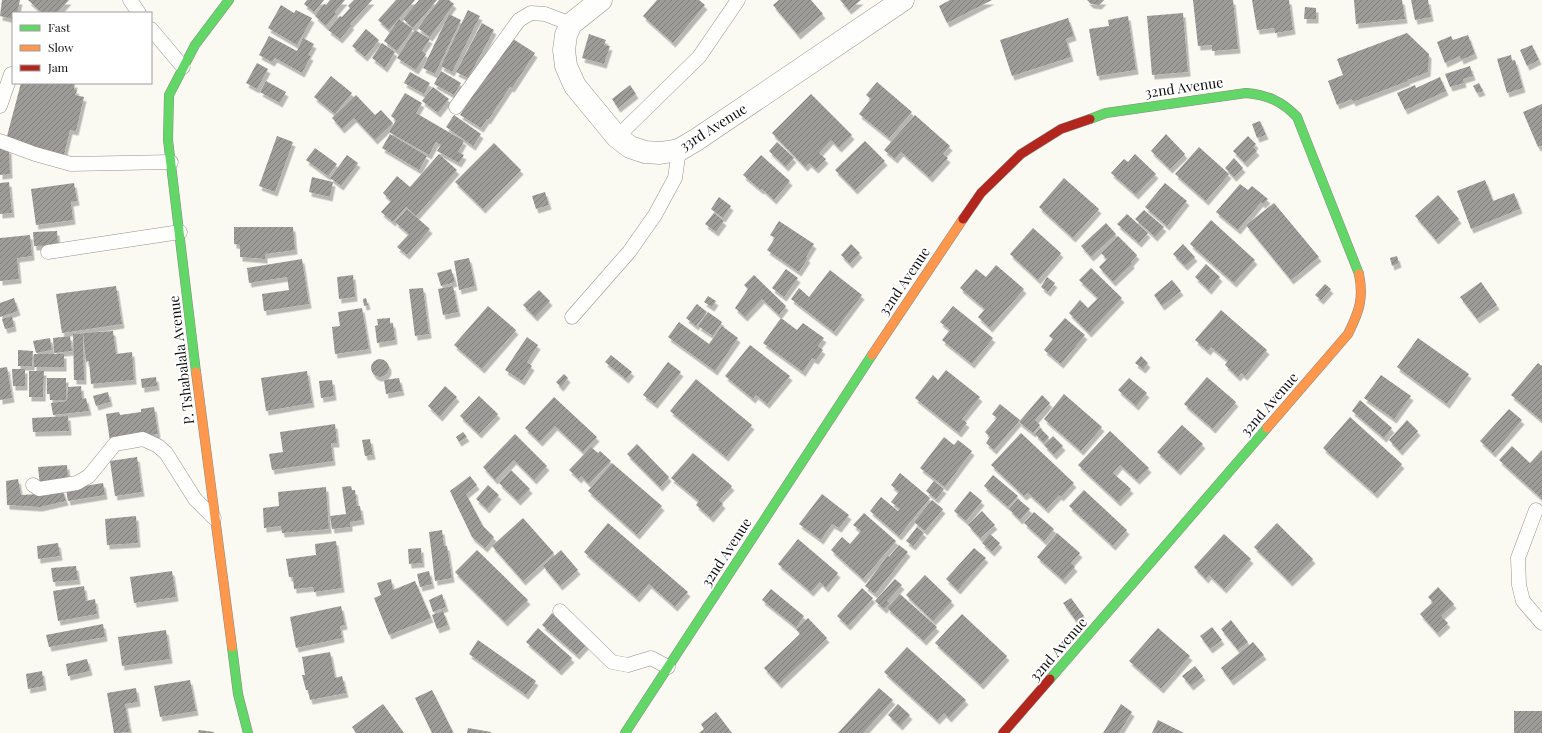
<svg xmlns="http://www.w3.org/2000/svg" width="1542" height="733" viewBox="0 0 1542 733" font-family="'Playfair Display',serif">
<defs>
<pattern id="building-hatch" width="6" height="6" patternUnits="userSpaceOnUse"><rect width="6" height="6" fill="#9e9c98"/><path d="M-1 1l2-2M0 6l6-6M5 7l2-2" fill="none" stroke="#7f7e7a"/></pattern>
<filter id="shadow"><feDropShadow dx="2.5" dy="4.5" stdDeviation="0" flood-color="#0004"/></filter>
</defs>
<rect width="100%" height="100%" fill="#faf9f2"/>
<!-- building -->
<path fill="url(#building-hatch)" filter="url(#shadow)" d="M2,0H20L17,13H13V19L0,16Z
M28,0H69L57,13H42Z
M307,0H324L314,12L304,4Z
M330,0H345L335,12L336,14L326,26L315,16L324,4L326,5Z
M354,0H372L350,24L352,25L340,39L328,30L340,16L342,17L350,8L348,6Z
M396,0H415L389,30L378,20Z
M419,0H437L413,28L403,19Z
M439,0H449L454,4L430,37L418,28Z
M657,0H699L705,5L673,43L643,16Z
M779,0H811L823,14L798,35L773,5Z
M840,0H861L849,10Z
M950,0H992L947,23L939,6Z
M1087,0H1104L1099,5L1091,4Z
M1193,0H1233L1238,49L1212,51V45L1198,46Z
M1252,0H1289L1293,30L1275,33L1274,28L1257,30Z
M1354,0H1402L1405,19L1356,24Z
M1411,0H1428L1431,17L1415,20Z
M281,5L294,13L296,10L312,18L297,45L268,28Z
M1305,7L1316,8V19H1304Z
M468,10L480,16L452,72L441,66Z
M1183,13L1188,72L1152,75L1147,16Z
M449,14L461,20L435,74L423,68Z
M1128,16L1136,70L1097,76L1089,29L1109,26L1108,20Z
M1068,18L1074,36L1066,39L1071,57L1012,76L1000,40Z
M399,19L413,29L397,51L384,41Z
M482,23L494,30L468,78L456,72Z
M366,29L379,40L365,57L352,46Z
M415,30L430,39L422,51L426,54L416,70L397,58Z
M1407,33L1429,54L1428,72L1407,80L1408,81L1353,102L1352,99L1337,105L1328,81L1343,75L1337,59Z
M589,34L606,40L604,45L610,46L604,64L582,58Z
M1468,35L1475,54L1461,60L1460,56L1445,63L1437,42L1451,36L1453,40Z
M269,36L297,51L303,38L314,44L308,55L311,56L302,73L275,58L272,62L259,55Z
M510,37L535,53L512,88L510,87L488,120L487,119L481,128L460,115Z
M382,43L395,52L385,68L372,58Z
M1532,45L1539,60L1527,66L1520,50Z
M1511,55L1512,61L1515,60L1523,88L1507,93L1497,59Z
M257,63L268,69L257,89L246,83Z
M1470,66L1473,76L1463,79L1464,83L1450,87L1445,74Z
M441,71L461,83L454,95L434,84Z
M410,72L430,83L424,94L404,83Z
M331,76L352,93L335,114L314,97Z
M1440,77L1446,91L1405,110L1397,93L1415,85L1416,88Z
M266,81L286,92L280,103L260,92Z
M877,82L912,112L889,138L859,114L871,99L866,95Z
M21,83H75L74,89L77,90L75,95L84,97L76,131L70,130L64,155L6,140Z
M1479,83L1483,91L1477,93L1473,86Z
M630,85L636,94L618,108L612,99Z
M433,87L449,99L438,113L422,101Z
M405,93L422,103L416,113L464,141L458,152L464,155L459,163L437,151L441,145L436,142L429,155L389,132L396,120L391,116Z
M811,94L852,135L839,148L831,140L819,153L826,159L816,169L809,163L805,167L772,133Z
M356,95L375,115L381,110L393,123L375,140L354,118L342,129L332,118Z
M1542,104V145L1538,147L1523,112Z
M454,115L481,134L473,146L446,127Z
M915,115L950,146L943,154L948,158L930,178L901,152L895,159L884,150Z
M1260,121L1266,135L1257,138L1252,124Z
M390,134L427,156L419,170L382,148Z
M1166,134L1185,154L1170,169L1151,151Z
M277,136L293,142L275,192L259,186Z
M1248,136L1256,144L1253,147L1257,151L1245,163L1233,151Z
M865,141L885,161L855,190L835,170Z
M777,142L794,158L786,167L769,151Z
M494,143L521,170L483,209L455,182Z
M1199,147L1229,174L1206,201L1175,174Z
M315,148L337,164L328,176L306,160Z
M0,149H9L10,174L0,175Z
M439,154L457,170L416,216L406,207L393,222L381,212L391,201L383,193L397,176L410,187Z
M1135,154L1156,174L1136,195L1111,173L1124,159L1128,162Z
M347,155L358,163L341,186L330,178Z
M761,155L790,181L774,200L762,189L761,190L743,175Z
M1234,158L1243,168L1234,177L1225,168Z
M312,177L333,182L330,197L309,192Z
M1064,178L1099,209L1073,238L1039,207Z
M1485,180L1493,201L1514,193L1520,209L1471,229L1457,191Z
M9,182L12,213L0,214V183Z
M74,183L77,201L71,202L73,220L36,225L31,189Z
M1165,183L1187,201L1167,226L1145,207Z
M1240,184L1248,190L1252,186L1268,199L1263,204L1261,202L1238,230L1216,212Z
M545,192L549,205L536,209L532,196Z
M1438,195L1459,219L1436,240L1415,216Z
M719,197L731,206L723,218L711,209Z
M1274,203L1319,257L1291,280L1246,225Z
M407,209L430,229L407,255L397,247L409,234L395,222Z
M1144,210L1164,227L1155,237L1135,219Z
M714,213L724,221L716,232L705,224Z
M1127,214L1148,233L1139,243L1117,224Z
M1211,220L1255,260L1234,283L1190,244Z
M779,221L814,244L806,257L808,258L799,272L767,250L775,238L770,235Z
M1106,223L1116,234L1091,257L1081,246Z
M234,227H293L295,250L265,254V259L240,257V245L234,244Z
M1033,228L1061,253L1038,280L1010,254Z
M57,231L58,245L34,246L33,232Z
M30,235L32,256L17,258L19,279L0,281V238Z
M1118,236L1137,255L1131,262L1132,264L1113,282L1099,267L1107,259L1101,253Z
M851,244L860,253L850,264L841,255Z
M1183,244L1195,257L1185,266L1173,254Z
M1397,256L1399,263L1392,266L1390,258Z
M469,258L475,286L459,290L454,261Z
M302,259L309,304L264,311L262,294L289,290L287,277L249,283L247,268Z
M1206,264L1220,277L1209,290L1195,277Z
M996,265L1024,289L990,328L978,317L985,309L960,288L976,269L986,277Z
M1091,268L1122,298L1089,333L1069,313L1080,300L1088,308L1098,298L1079,280Z
M451,269L455,282L441,286L437,273Z
M786,269L798,278L784,297L772,288Z
M830,270L862,295L834,332L791,299L799,288L809,297Z
M353,275L355,297L339,299L337,277Z
M754,275L786,306L779,315L762,299L745,317L735,308L748,289L744,285Z
M1047,277L1055,283L1048,292L1041,287Z
M1172,280L1181,291L1162,306L1154,295Z
M1481,282L1497,305L1477,319L1460,297Z
M1325,284L1331,289L1321,300L1315,295Z
M116,286L122,324L62,333L56,294Z
M453,286L458,312L443,315L438,289Z
M423,288L429,334L415,336L409,289Z
M539,290L550,301L535,317L523,305Z
M708,296L716,301L712,307L704,302Z
M14,298L18,311L0,317V303Z
M366,298L368,305L364,306L363,299Z
M697,304L707,312L696,326L686,318Z
M488,306L516,330L482,369L454,345Z
M953,306L993,338L972,364L942,340L950,330L940,322Z
M362,308L369,349L335,354L332,327L340,326L338,312Z
M1221,310L1267,350L1245,376L1241,373L1238,377L1225,365L1228,361L1211,347L1208,351L1195,340Z
M708,312L722,322L713,336L698,326Z
M12,316L14,327L5,329L2,319Z
M390,318V324L393,323L395,340L377,343L375,326L378,325L377,319Z
M781,318L797,330L803,323L824,338L818,346L823,350L816,360L812,358L803,372L763,343Z
M1065,318L1085,335L1061,364L1044,350L1053,339L1049,336Z
M679,322L709,344L722,326L738,338L715,371L668,337Z
M113,331L116,354L132,352L134,380L91,384L89,361L86,362L83,333Z
M73,334H83L84,380H74Z
M70,336L72,351L54,353L53,338Z
M527,337L538,345L527,362L532,366L522,381L505,370Z
M50,338L52,350L36,353L33,341Z
M1418,338L1469,374L1447,404L1397,367Z
M750,345L790,376L767,404L756,395L753,399L725,376Z
M18,350L33,351L32,366H18Z
M34,354H64V367H34Z
M611,355L632,372L626,379L605,362Z
M1141,356L1148,363L1143,369L1135,363Z
M371 368a9 9 0 1 1 18 0a9 9 0 1 1-18 0Z
M668,362L681,372L655,404L643,395Z
M1538,363L1542,366V421L1511,395Z
M7,367L12,398L0,400V368Z
M12,369H25V386H13Z
M946,370L980,397L962,419L967,423L959,433L915,398L933,375L938,380Z
M29,371H44L43,397H29Z
M307,371L312,403L266,411L261,378Z
M564,374L568,378L561,387L556,382Z
M1381,375L1411,396L1394,419L1364,398Z
M156,377L157,386L142,388L141,379Z
M1207,377L1236,402L1213,429L1184,404Z
M47,378H66V400H50V394H47Z
M399,378L402,391L386,394L384,380Z
M1129,378L1147,393L1136,406L1118,390Z
M696,379L752,425L726,457L670,411Z
M332,380L334,396L321,398L319,381Z
M81,386L82,399L86,398L89,411L53,415L51,403L67,401L68,387Z
M445,386L457,397L440,417L428,406Z
M108,392L110,402L96,406L93,396Z
M1064,394L1102,427L1081,451L1044,419Z
M1042,395L1050,403L1035,420L1040,425L1033,433L1019,422Z
M479,396L498,414L479,434L460,416Z
M554,397L597,437L583,452L555,426L540,442L525,428Z
M1360,400L1392,428L1384,438L1352,411Z
M1000,404L1020,420L994,450L986,443L990,437L985,432L997,418L992,414Z
M154,407L158,434L110,441L106,414L119,412L120,415L141,412V409Z
M1509,409L1522,420L1493,453L1480,441Z
M68,416L69,431L33,432L32,418Z
M1350,417L1402,464L1375,494L1323,448Z
M1407,420L1418,431L1400,451L1389,440Z
M335,424L337,443H331L333,461L272,470L269,454L283,452L280,432Z
M1182,425L1203,444L1178,471L1157,452Z
M1040,428L1049,437L1044,443L1035,434Z
M1110,431L1149,468L1137,480L1120,465L1113,473L1131,489L1118,502L1078,465Z
M463,432L467,437L459,442L456,437Z
M1021,433L1074,483L1061,497L1059,495L1046,509L1028,493L1024,496L991,465Z
M515,434L547,466L534,480L514,460L495,480L483,467Z
M1053,436L1063,446L1054,455L1044,445Z
M944,437L954,445L958,440L972,451L945,487L920,468Z
M370,439L373,455L365,456L362,440Z
M637,444L669,477L660,487L627,454Z
M1512,446L1530,463L1542,450V499L1499,460Z
M591,447L598,453L600,451L611,461L589,484L581,476L579,479L569,470Z
M693,453L732,486L719,500L723,504L711,518L696,505L699,501L671,478Z
M137,457L142,492L115,496L110,461Z
M612,463L662,506L637,535L588,491Z
M67,465L68,479L40,486L38,467Z
M511,470L530,489L518,501L499,483Z
M900,473L930,498L899,536L870,511L881,497L898,511L900,509L891,502L899,492L891,485Z
M993,475L1018,496L1008,507L984,486Z
M470,476L477,485L466,494L483,526L494,537L485,548L472,537L450,491Z
M18,479L21,495L40,494L62,489L66,501L40,507L7,505L6,481Z
M934,481L944,489L936,499L926,491Z
M103,483L105,495L68,501L66,489Z
M488,485L499,495L487,509L476,499Z
M351,486L352,490H355L357,506H360L362,520L350,522V527L332,529L330,516L346,514L342,487Z
M326,487L329,529L282,533L281,526L264,528L263,508L279,506L278,492Z
M1084,490L1127,530L1113,546L1069,506Z
M970,491L982,501L966,521L954,511Z
M822,494L849,515L839,528L832,524L821,540L799,524Z
M1018,499L1030,509L1020,520L1009,509Z
M932,500L943,509L925,531L914,522Z
M982,511L995,525L980,538L968,525Z
M1034,512L1054,529L1044,541L1024,523Z
M864,513L896,541L863,579L831,550L842,537L850,544L861,531L853,525Z
M136,516L138,543L107,545L105,519Z
M523,518L554,553L523,581L492,546Z
M608,523L688,592L675,607L649,584L637,598L584,552Z
M1277,523L1313,559L1290,582L1254,547Z
M917,527L924,533L913,546L906,541Z
M442,530L444,546H447L452,578L435,581L429,532Z
M1057,533L1080,553L1071,563L1075,567L1063,580L1037,557Z
M990,534L1000,543L992,552L982,543Z
M1224,534L1251,559L1224,589L1209,575L1206,579L1194,567Z
M798,539L838,573L826,588L820,582L811,592L778,564Z
M336,541L342,588L314,592L313,587L294,589L293,577H289L286,559L316,555L315,544Z
M58,543L60,556L38,559L37,546Z
M899,545L908,552L875,594L865,586L888,555L889,557Z
M421,548L422,563L409,564L408,549Z
M974,548L986,558L958,590L946,579Z
M477,550L528,600L505,622L455,572Z
M561,550L578,570L560,586L543,566Z
M76,566L78,580L53,582L51,568Z
M172,571L176,597L134,603L130,577Z
M429,571L432,584L420,587L417,574Z
M925,575L952,601L933,621L906,595Z
M391,579L393,590L415,581L431,618L389,635L374,598L381,595L377,583Z
M895,579L902,585L887,601L890,603L884,609L875,601Z
M84,586L86,601L95,599L97,614L58,621L53,591Z
M1438,587L1454,604L1441,616L1448,623L1437,633L1420,614L1433,602L1428,597Z
M862,588L873,598L848,626L837,616Z
M771,589L804,616L796,627L762,600Z
M442,594L446,607L433,612L429,600Z
M900,594L937,627L924,641L887,608Z
M1071,598L1084,616L1076,621L1063,603Z
M341,606L345,625L340,626L342,638L296,648L290,617Z
M443,611L448,625L437,629L432,615Z
M552,613L587,644L577,655L542,625Z
M962,614L1007,656L981,685L935,643Z
M808,618L827,638L779,684L764,668L800,634L796,629Z
M1231,620L1248,642L1238,650L1221,629Z
M103,624L105,637L49,647L46,635Z
M1212,627L1222,640L1210,649L1200,636Z
M538,628L572,658L559,671L526,642Z
M1158,628L1190,656L1161,689L1129,661Z
M166,630L170,659L122,666L118,637Z
M478,640L536,681L526,695L469,654Z
M1253,642L1264,655L1231,681L1221,668Z
M907,647L966,700L949,718L944,713L937,720L884,672Z
M330,652L335,678L342,676L346,693L310,700L308,690H306L302,675H305L302,657Z
M87,659L90,671L68,676L66,664Z
M1195,666L1203,676L1191,686L1182,676Z
M42,671L44,686L28,689L26,674Z
M190,680L196,711L160,717L154,686Z
M136,688L138,702L125,704L130,732L114,733L107,693Z
M879,688L893,700L863,733H838Z
M432,690L453,732L452,733H432L415,698Z
M383,704L404,733H356L352,727Z
M898,704L910,715L900,726L888,715Z
M1121,704L1132,712L1119,733H1103Z
M1514,711H1542V733H1514Z
M716,712L732,733H699L704,729L701,724Z
M1158,720L1184,733H1152Z
M468,728L491,732V733H467Z
M199,730L214,732V733H198Z"/>
<g fill="none" stroke-linecap="round" stroke-linejoin="round">
<defs>
<path id="lane" d="M130,0L139,13
M151,29L183,67
M0,106L11,74
M456,107L519,20L531,13L545,14L571,24
M617,137L699,57L738,0
M0,141L35,154L71,164L171,162
M48,252L180,232
M572,317L629,252L655,215L675,178L679,150
M33,485L39,489L77,483L89,476L115,444L143,439L158,446L166,453L195,499L214,518
M1536,510L1518,558L1519,585L1523,601L1542,623
M560,611L612,662L628,665L651,658L668,667"/>
<path id="street" d="M601,0L571,24L566,35L564,50L566,66L575,86L617,137L630,147L645,152L660,153L679,150L696,140L903,0"/>
<path id="fast" d="M1090,119L1106,113L1246,93C1267,95 1282,101 1297,117L1359,274
M196,372L168,140L169,95L195,45L229,0
M232,647L238,694L248,733
M1050,679L1267,428
M625,733L872,355"/>
<path id="slow" d="M872,355L963,219
M196,372L232,647
M1267,428L1348,334C1359,312 1364,299 1359,274"/>
<path id="jam" d="M963,219L981,193L1021,154L1061,129L1090,119
M1003,733L1050,679"/>
</defs>
<!-- lane casing -->
<use href="#lane" stroke="#949390" stroke-width="15"/>
<!-- street casing -->
<use href="#street" stroke="#949390" stroke-width="23"/>
<!-- fast casing -->
<use href="#fast" stroke="#8a8a87" stroke-width="10"/>
<!-- slow casing -->
<use href="#slow" stroke="#8a8a87" stroke-width="10"/>
<!-- jam casing -->
<use href="#jam" stroke="#8a8a87" stroke-width="10"/>
<!-- lane -->
<use href="#lane" stroke="#fefefd" stroke-width="14"/>
<!-- street -->
<use href="#street" stroke="#fefefd" stroke-width="22"/>
<!-- fast -->
<use href="#fast" stroke="#63d668" stroke-width="9"/>
<!-- slow -->
<use href="#slow" stroke="#ff974d" stroke-width="9"/>
<!-- jam -->
<use href="#jam" stroke="#b3261e" stroke-width="9"/>
</g>
<g text-anchor="middle" dominant-baseline="central" stroke-width="4" stroke-linejoin="round" paint-order="stroke">
<!-- street labels -->
<g font-size="14" fill="#0d0d0d" stroke="#fff">
<text transform="translate(1184 87) rotate(-8)">32nd Avenue</text>
<text transform="translate(713 127) rotate(-32)">33rd Avenue</text>
<text transform="translate(904 281) rotate(-56)">32nd Avenue</text>
<text transform="translate(181 360) rotate(-97)">P. Tshabalala Avenue</text>
<text transform="translate(1269 404) rotate(-49)">32nd Avenue</text>
<text transform="translate(726 552) rotate(-57)">32nd Avenue</text>
<text transform="translate(1058 649) rotate(-49)">32nd Avenue</text>
</g>
</g>
<!-- legend -->
<rect x="12" y="12" width="140" height="72" fill="#ffffff" stroke="#9e9e9e"/>
<rect x="20" y="25" width="20" height="6" fill="#63d668" stroke="#9e9e9e"/>
<text x="48" y="32" font-size="12" fill="#0d0d0d">Fast</text>
<rect x="20" y="45" width="20" height="6" fill="#ff974d" stroke="#9e9e9e"/>
<text x="48" y="52" font-size="12" fill="#0d0d0d">Slow</text>
<rect x="20" y="65" width="20" height="6" fill="#b3261e" stroke="#9e9e9e"/>
<text x="48" y="72" font-size="12" fill="#0d0d0d">Jam</text>
</svg>
